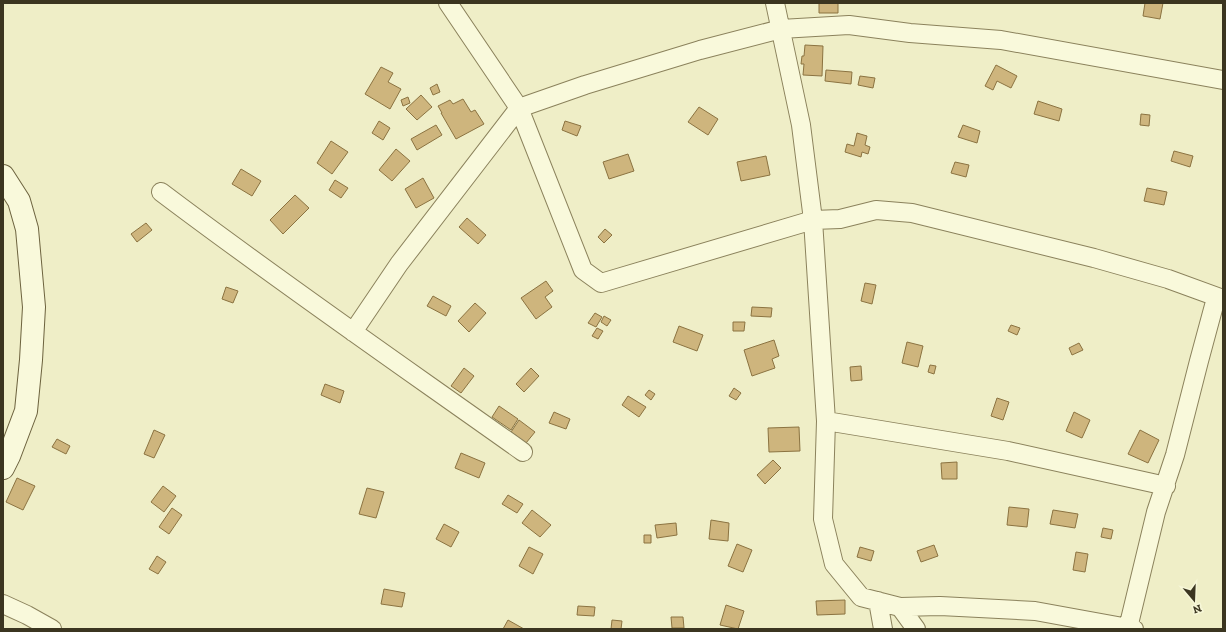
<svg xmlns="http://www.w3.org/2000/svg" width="1226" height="632" viewBox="0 0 1226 632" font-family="'Zilla Slab',serif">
<rect width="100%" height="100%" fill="#efeec7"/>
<!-- building -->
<path fill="#ceb57d" stroke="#8b7341" d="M819,3H838V13H819Z
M1145,3H1163L1160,19L1143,16Z
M805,45L823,46L822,76L803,75L804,64H801L802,56H804Z
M996,65L1017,76L1011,88L997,81L993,90L985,86Z
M381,67L393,73L388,82L401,89L390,109L365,94Z
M826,70L852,72L851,84L825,81Z
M860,76L875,78L873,88L858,85Z
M437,84L440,92L433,95L430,88Z
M421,95L432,107L417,120L406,109Z
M408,97L410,103L403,106L401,100Z
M463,99L471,112L475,110L484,124L456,139L441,113H442L438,106L450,100L453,104Z
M1038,101L1062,109L1059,121L1034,114Z
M699,107L718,119L708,135L688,122Z
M1141,114L1150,115L1149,126L1140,125Z
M379,121L390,128L383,140L372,133Z
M565,121L581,126L577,136L562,130Z
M436,125L442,135L417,150L411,139Z
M963,125L980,131L977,143L958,137Z
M857,133L867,136L865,145L870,147L868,154L862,152L861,157L845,152L847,144L854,146Z
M331,141L348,152L332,174L317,163Z
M396,149L410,161L392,181L379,170Z
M1174,151L1193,156L1190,167L1171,161Z
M628,154L634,171L609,179L603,162Z
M766,156L770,175L741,181L737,162Z
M955,162L969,165L966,177L951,173Z
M241,169L261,181L252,196L232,184Z
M423,178L434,198L416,208L405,189Z
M335,180L348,188L341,198L329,190Z
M1147,188L1167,192L1164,205L1144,201Z
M295,195L309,208L283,234L270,220Z
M467,218L486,235L478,244L459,227Z
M146,223L152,230L137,242L131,234Z
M605,229L612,235L604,243L598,237Z
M546,281L553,291L545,297L552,307L536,319L521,298Z
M865,283L876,285L872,304L861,301Z
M226,287L238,291L233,303L222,299Z
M433,296L451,306L446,316L427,306Z
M475,303L486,313L469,332L458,321Z
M752,307L772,308L771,317L751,316Z
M595,313L602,317L596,327L588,323Z
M604,316L611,320L607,326L601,322Z
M733,322H745L744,331H733Z
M1011,325L1020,328L1017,335L1008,331Z
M679,326L703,335L697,351L673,342Z
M597,328L603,331L598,339L592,336Z
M774,340L779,356L772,359L775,368L752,376L744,350Z
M907,342L923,346L918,367L902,363Z
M1079,343L1083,350L1072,355L1069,348Z
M930,365L936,366L934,374L928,372Z
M861,366L862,380L851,381L850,367Z
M464,368L474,376L461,393L451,386Z
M531,368L539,376L524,392L516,384Z
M325,384L344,391L340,403L321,395Z
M734,388L741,393L736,400L729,396Z
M649,390L655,394L651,400L645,395Z
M628,396L646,407L639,417L622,405Z
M997,398L1009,402L1003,420L991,416Z
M499,406L518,419L511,430L492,417Z
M554,412L570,419L566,429L549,423Z
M1074,412L1090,420L1082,438L1066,431Z
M519,420L535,432L526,443L511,432Z
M799,427L800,451L769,452L768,428Z
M154,430L165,435L154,458L144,454Z
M1140,430L1159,440L1148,463L1128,454Z
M57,439L70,446L66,454L52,447Z
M461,453L485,463L479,478L455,468Z
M773,460L781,468L765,484L757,475Z
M957,462V479H942L941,463Z
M17,478L35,486L23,510L6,502Z
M163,486L176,496L164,512L151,502Z
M367,488L384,492L376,518L359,514Z
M508,495L523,504L517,513L502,504Z
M1009,507L1029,509L1027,527L1007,525Z
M172,508L182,515L169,534L159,527Z
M532,510L551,525L540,537L522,523Z
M1053,510L1078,514L1075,528L1050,524Z
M711,520L729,523L728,541L709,539Z
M676,523L677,535L657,538L655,525Z
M444,524L459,532L451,547L436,539Z
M1103,528L1113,530L1111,539L1101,537Z
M644,535H651V543H644Z
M737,544L752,550L743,572L728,566Z
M934,545L938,556L921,562L917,551Z
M529,547L543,554L533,574L519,566Z
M860,547L874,551L871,561L857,557Z
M1076,552L1088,554L1085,572L1073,570Z
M157,556L166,562L158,574L149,569Z
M384,589L405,593L402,607L381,604Z
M845,600V614L817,615L816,601Z
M726,605L744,611L738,629L720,625Z
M578,606L595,607L594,616L577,615Z
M671,617H683L684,628H672Z
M508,620L524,629H503Z
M612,620L622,621L621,629H611Z"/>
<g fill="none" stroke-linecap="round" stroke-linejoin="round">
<defs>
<path id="street" d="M448,3L519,108L583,270L601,283L813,220L840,219L876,210L912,213L1094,258L1168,279L1223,299
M775,3L801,125L813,220L826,421L823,519L834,564L861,597L900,607L940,606L1035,611L1134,629
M161,192C280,282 402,366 523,452
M353,332L399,264L519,108L585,85L700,50L781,29L849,25L910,33L1001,40L1223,80
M826,421L1008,451L1166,486
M878,601L883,629
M3,604L27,615L52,629
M900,607L916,629
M1128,628L1156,512L1175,455L1199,361L1216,298"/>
<path id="secondary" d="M3,176L19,201L27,229L34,307L31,360L26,411L9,456L3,468"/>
</defs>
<!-- street casing -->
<use href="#street" stroke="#8b825c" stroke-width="20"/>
<!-- secondary casing -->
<use href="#secondary" stroke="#6d633f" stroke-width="24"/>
<!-- street -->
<use href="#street" stroke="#f9f9db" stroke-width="18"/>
<!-- secondary -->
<use href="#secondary" stroke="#f9f9db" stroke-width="22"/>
</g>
<!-- border -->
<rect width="1226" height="632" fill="none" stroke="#3b3520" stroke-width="8"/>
<!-- north arrow -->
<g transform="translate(1194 600) rotate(161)" stroke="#f6f6d7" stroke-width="3" paint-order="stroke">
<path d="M0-3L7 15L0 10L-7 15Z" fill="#3b3520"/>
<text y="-6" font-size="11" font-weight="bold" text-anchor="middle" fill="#3b3520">N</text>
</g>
</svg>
